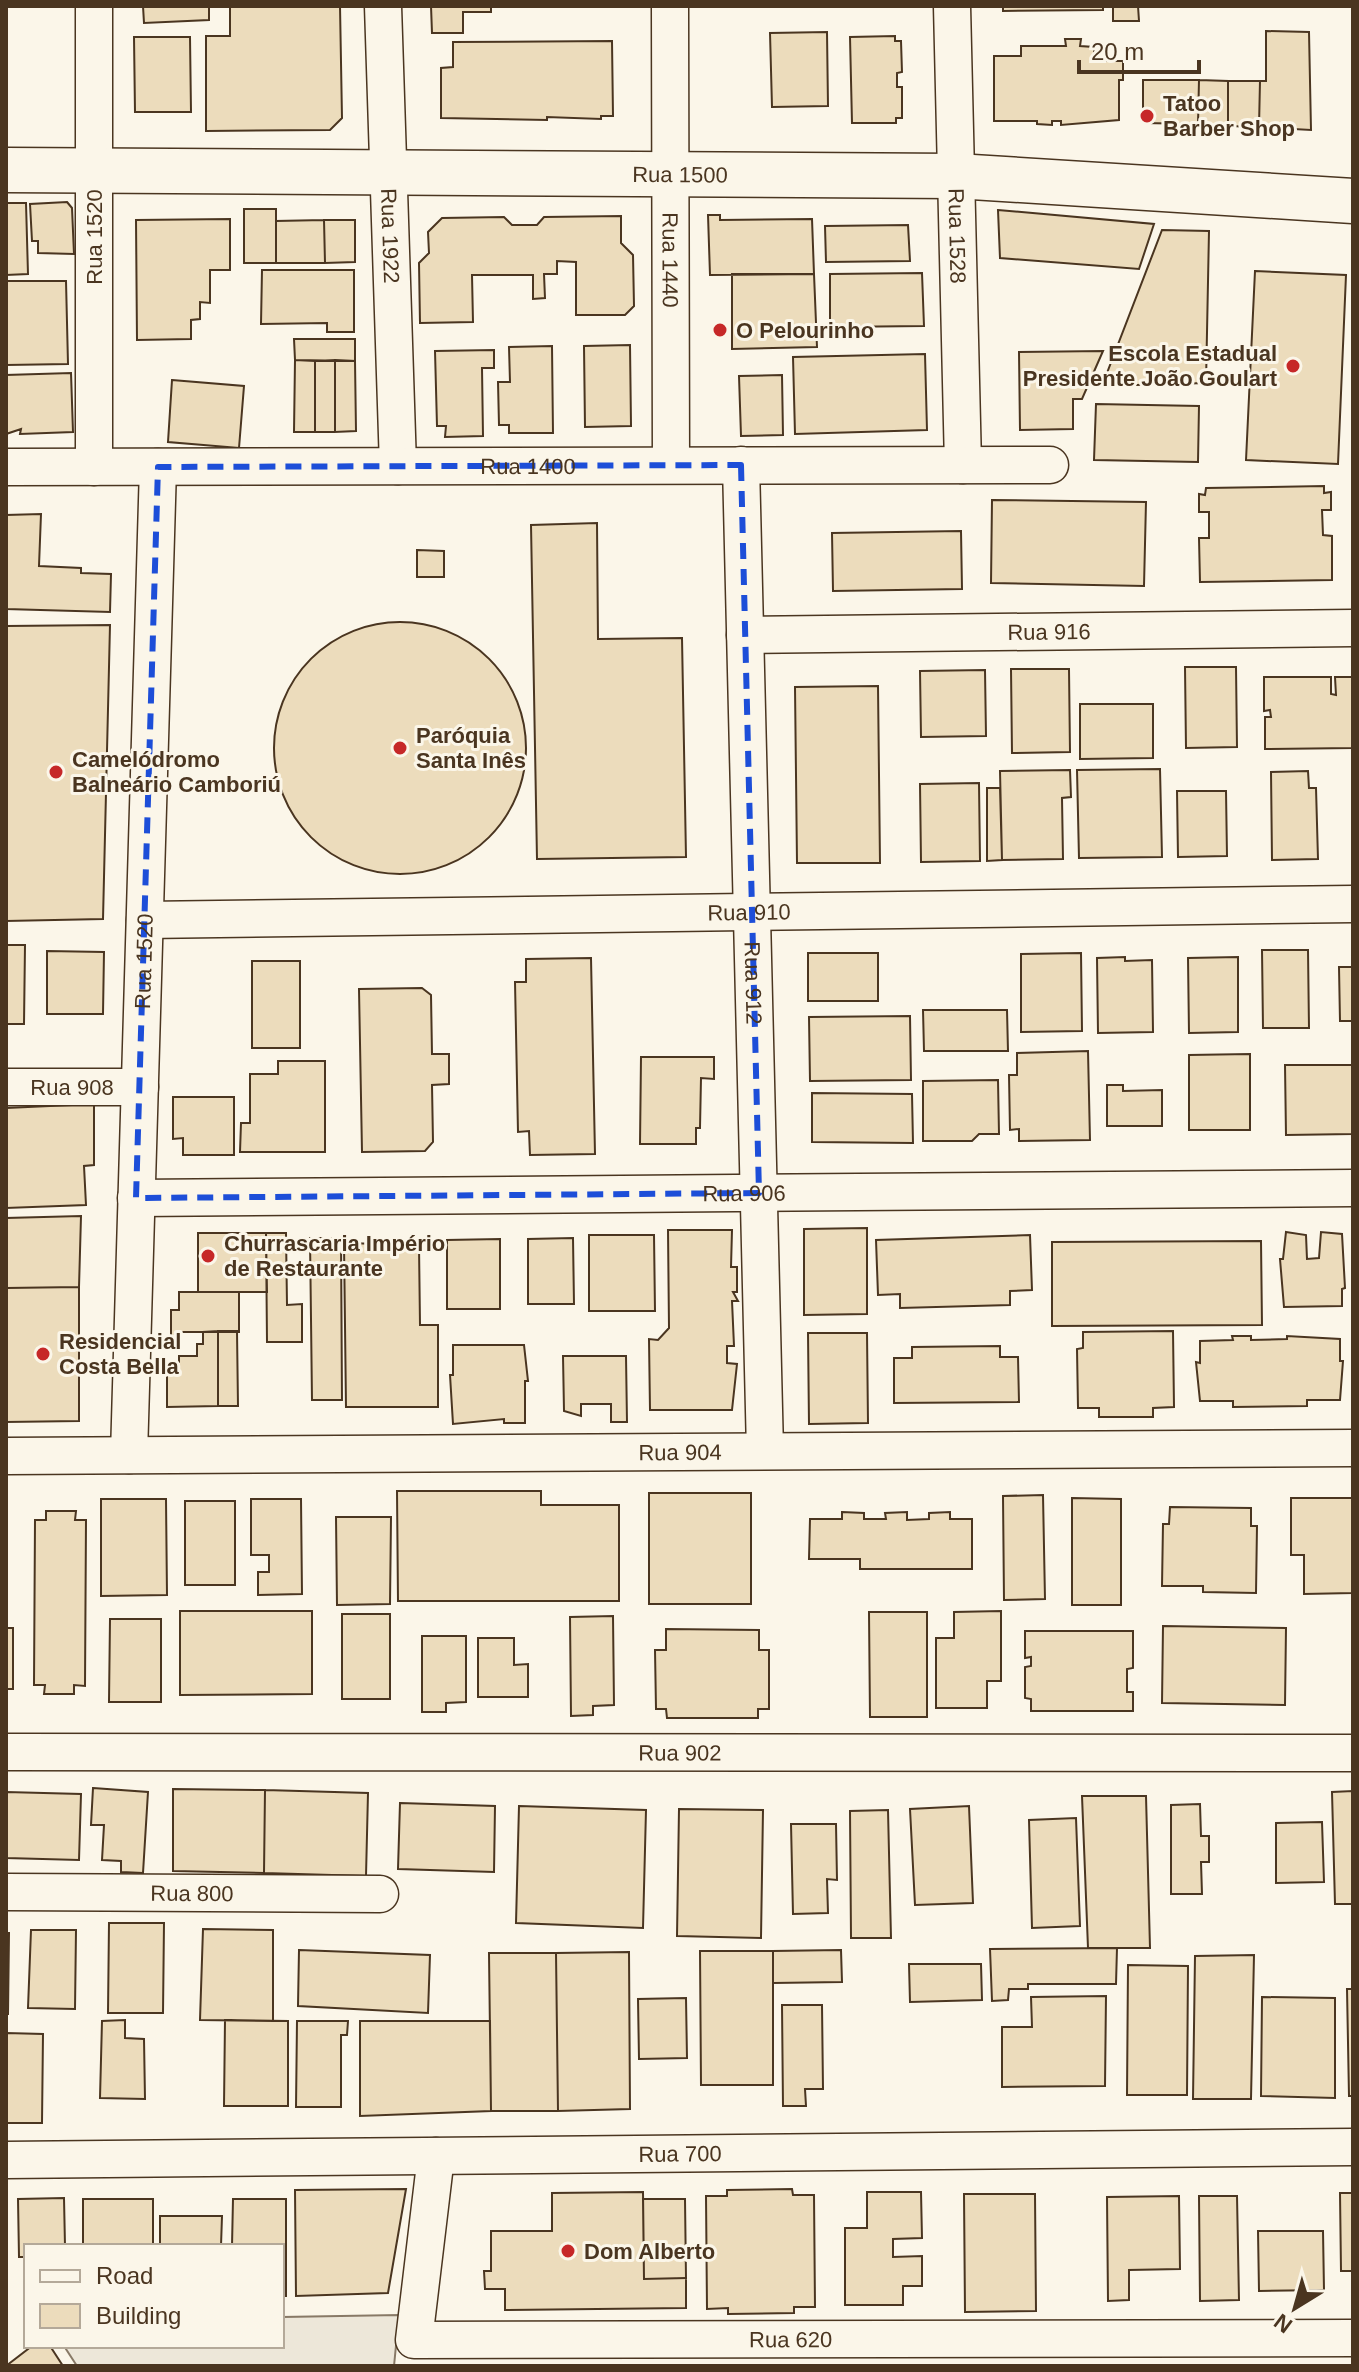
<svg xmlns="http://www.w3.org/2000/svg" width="1359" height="2372" viewBox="0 0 1359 2372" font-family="Helvetica,sans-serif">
<rect width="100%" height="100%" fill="#fbf6e9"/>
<!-- parking -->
<path fill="#ede7d9" stroke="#887966" stroke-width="2" d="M399,2315L394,2366H77L64,2346H282V2317Z"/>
<!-- building -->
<path fill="#ecdcbc" stroke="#4a3520" stroke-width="2" d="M143,6H209V20L144,23Z
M230,6H340L342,118L330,130L206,131V36H230Z
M431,6H491V12H463V33H432Z
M1003,6H1103V10L1003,11Z
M1113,6H1138L1139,21H1113Z
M1266,31L1309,32L1311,130L1259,127L1260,81H1266Z
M827,32L828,106L772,107L770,33Z
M895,36V41H901L902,72L897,73V87H902V118H896V123H852L850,37Z
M134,37H190L191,112H135Z
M1065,39H1081L1080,46L1094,47V61H1123V80H1119V120L1061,125V121H1052V125L1037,124V121H994V56H1021V46H1066Z
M612,41L613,116H601V119L547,117V120L441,118V68L453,67V42Z
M1143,80H1199L1198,124L1143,123Z
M1199,80L1228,81V126L1198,124Z
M1228,81H1260L1259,127L1228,126Z
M67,202L72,208L74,254L38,253V241H32L30,204Z
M6,203H26L28,274L6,275Z
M244,209H276V263H244Z
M998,210L1154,224L1139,269L1000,258Z
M708,215H720V220L812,219L814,274L710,275Z
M621,216V243L633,255L634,306L625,315H576V262L557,261V274H544L545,298L533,299V275H472L473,322L420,323L419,263L429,253L428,232L442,218L504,217L512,225H537L544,217Z
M230,219V270H210V303L200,302V319L191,320V339L137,340L136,220Z
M324,220H355V262L325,263Z
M324,220L325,263H276V221Z
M908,225L910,261L826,262L825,226Z
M1162,230L1209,231L1206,383L1102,386Z
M262,270H354V332H327V323L261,324Z
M1255,271L1346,275L1338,464L1246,460Z
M922,273L924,326L830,327V274Z
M732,274H814L817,347L732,349Z
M6,281H66L68,364L6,365Z
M294,339H355V361L295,360Z
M630,345L631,426L585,427L584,346Z
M552,346L553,433H509V425H499L498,382H510L509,347Z
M494,350V368H482L483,436L445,437L446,426H437L435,351Z
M1103,351L1082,399H1073V429L1020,430L1019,352Z
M925,354L927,430L795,434L793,357Z
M295,360L315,361V432H294Z
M335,360V432H315V361Z
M335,360L355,361L356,431L335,432Z
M71,373L73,432L20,434L21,429L6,434V375Z
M782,375L783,435L741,436L739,376Z
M172,380L244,386L239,448L168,442Z
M1096,404L1199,406L1198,462L1094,460Z
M1324,486V493L1331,492V510H1322L1323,535L1332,536V580L1200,582L1199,538H1209V512H1199V494L1205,495L1206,488Z
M992,500L1146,502L1144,586L991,583Z
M41,514L39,566L81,568V573L111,574L110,612L6,609V515Z
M597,523L598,639L682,638L686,857L537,859L531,525Z
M961,531L962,589L833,591L832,533Z
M417,550L444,551V577H417Z
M274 748a126 126 0 1 1 252 0a126 126 0 1 1-252 0Z
M110,625L103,919L6,921V626Z
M1185,667H1236L1237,747L1186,748Z
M1011,669H1069L1070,752L1012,753Z
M985,670L986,736L921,737L920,671Z
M1264,677H1331V694L1336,695L1335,677H1353V748L1265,749V717H1271L1270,710L1264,711Z
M878,686L880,863H797L795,687Z
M1080,704H1153V758L1080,759Z
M1160,769L1162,857L1079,858L1077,770Z
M1070,770L1071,797L1062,798L1063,859L1002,860L1000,771Z
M1308,771L1309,788H1316L1318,859L1272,860L1271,772Z
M979,783L980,861L921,862L920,784Z
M987,788H1000L1002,860L987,861Z
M1177,791H1226L1227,856L1178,857Z
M6,945H25L24,1024H6Z
M1262,950H1308L1309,1028H1263Z
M47,951L104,952L103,1014H47Z
M808,953H878V1001H808Z
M1081,953L1082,1031L1021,1032V954Z
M1125,957V961L1152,960L1153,1032L1098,1033L1097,958Z
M1238,957V1032L1189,1033L1188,958Z
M591,958L595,1154L530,1155L529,1131L518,1132L515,982H526V959Z
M252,961H300V1048H252Z
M1339,967H1353V1021H1340Z
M422,988L431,995L432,1054H449V1084L432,1085L433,1142L425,1151L362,1152L359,989Z
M923,1010H1007L1008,1051H924Z
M910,1016L911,1080L810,1081L809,1017Z
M1088,1051L1090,1140L1019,1141V1129L1010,1130L1009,1075H1017V1053Z
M1250,1054V1130H1189V1055Z
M641,1057H714V1079L701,1078L700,1128H696V1144H640Z
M278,1061H325V1152H240L241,1123H250V1074H278Z
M1285,1065H1353V1134L1286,1135Z
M998,1080L999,1134H979L972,1141H923V1081Z
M1107,1085H1123V1091L1162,1090V1126H1107Z
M812,1093L912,1094L913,1143L812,1142Z
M173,1097H234V1155H183V1138L173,1139Z
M94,1104V1165L84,1166L86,1205L6,1208V1108Z
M81,1216L79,1287L6,1288V1218Z
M867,1228V1314L804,1315V1229Z
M668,1230H732L731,1267H737V1292H733L738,1301H732L734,1346H727V1363L737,1364L732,1410H650L649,1339L658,1340L669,1328Z
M1286,1232L1306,1235L1307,1259L1319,1258L1321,1232L1342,1234L1345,1288L1342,1289V1306L1284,1307L1280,1259H1283Z
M198,1233H266L267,1292H198Z
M266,1233H286L287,1305L302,1304V1342H267Z
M589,1235H654L655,1311H589Z
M1030,1235L1032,1290L1010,1291V1305L900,1308V1294L878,1295L876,1240Z
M310,1238H341L342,1400H312Z
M573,1238L574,1304H528V1239Z
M500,1239V1309H447V1240Z
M1261,1241L1262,1325L1052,1326V1242Z
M344,1243L419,1245L420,1325H438V1407H346Z
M79,1287V1421L6,1422V1288Z
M179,1292H239V1332H179V1345H171V1310H179Z
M218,1331V1406L167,1407V1362H179V1356H197V1344H203V1332Z
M218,1331H237L238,1406H218Z
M1173,1331L1174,1407L1153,1408V1417H1099V1408H1078L1077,1349L1083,1348V1332Z
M808,1333H867L868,1423L809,1424Z
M1232,1336H1251V1340L1287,1339V1336L1340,1339V1361H1343L1340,1400H1307V1406L1233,1407V1401H1200L1196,1362L1200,1363V1341L1233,1340Z
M453,1345H524L528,1381H525V1423H504V1419L453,1424L450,1375H453Z
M1000,1346V1357H1018L1019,1402L894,1403V1358H912V1347Z
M563,1356H626L627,1422H611V1404H581V1416L564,1411Z
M397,1491H541V1505H619V1601H398Z
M649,1493H751V1604H649Z
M1043,1495L1045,1599L1004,1600L1003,1496Z
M1072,1498L1121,1499V1605H1072Z
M1291,1498H1353V1593L1304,1594V1555H1291Z
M101,1499H166L167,1595L101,1596Z
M251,1499H301L302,1594L258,1595V1572H269V1555H251Z
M185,1501H235V1585H185Z
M1170,1507L1251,1508V1526H1257L1256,1593L1203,1592V1586H1162L1163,1524H1169Z
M46,1511H76L75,1520H86L85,1686L74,1685V1694H44L45,1685H34L35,1520H46Z
M842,1512L864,1513V1519H886L885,1513L907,1512V1520L929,1519V1513L950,1512V1519H972V1569H860V1559H809L810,1519H842Z
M336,1517H391L390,1604L337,1605Z
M180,1611H312V1694L180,1695Z
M1001,1611V1681H987V1708H936V1638H954V1612Z
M869,1612H927V1717H870Z
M342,1614H390V1699H342Z
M613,1616L614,1705L593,1706V1715L571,1716L570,1617Z
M110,1619H161V1702H109Z
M1163,1626L1286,1628L1285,1705L1162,1703Z
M6,1628H13V1689H6Z
M666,1629L759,1630V1650H769V1709H758V1718H667L666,1709H656L655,1650H666Z
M1025,1631H1133V1668L1127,1669V1692H1133V1711H1031V1699L1025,1698V1667L1031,1666V1657L1025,1658Z
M422,1636H466V1702L446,1703V1712H422Z
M478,1638H514V1665L528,1664V1697H478Z
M93,1788L148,1792L143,1873L121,1872V1861L102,1860L104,1825H91Z
M173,1789L265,1790L264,1873L173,1871Z
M265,1790L368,1793L366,1876L264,1873Z
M1353,1791V1915V1904H1335L1332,1792Z
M6,1792L81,1794L79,1860L6,1858Z
M1082,1796H1146L1150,1948H1088Z
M400,1803L495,1806L494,1872L398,1869Z
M1200,1804L1201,1836H1209V1862H1201L1202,1894H1171V1805Z
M519,1806L646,1810L643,1928L516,1923Z
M969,1806L973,1903L915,1905L910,1809Z
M679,1809L763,1810L761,1938L677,1936Z
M888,1810L891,1938H851L850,1811Z
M1076,1818L1080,1926L1032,1928L1029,1820Z
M1322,1822L1324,1882L1276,1883V1823Z
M791,1824H836L837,1880L827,1879L828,1913L793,1914Z
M109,1923H164L163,2013H108Z
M203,1929L273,1930V2021L200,2020Z
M31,1930H76L75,2009L28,2008Z
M6,1933H9L8,2014H6Z
M1117,1948L1116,1984H1028V1989H1009L1008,2000L992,2001L990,1949Z
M299,1950L430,1955L428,2013L298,2006Z
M841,1950L842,1982L773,1983V1951Z
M700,1951H773V2085H701Z
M629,1952L630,2109L558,2111L556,1953Z
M489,1953H556L558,2111H491Z
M1254,1955L1251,2099H1193L1195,1956Z
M909,1964H981L982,2000L910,2002Z
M1128,1965L1188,1966L1187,2095H1127Z
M1347,1989H1353V2096H1349Z
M1106,1996L1105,2086L1002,2087V2027H1032L1031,1997Z
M1262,1997L1335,1998V2098L1261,2096Z
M686,1998L687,2058L639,2059L638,1999Z
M782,2005H822L823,2089H805L806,2106H783Z
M125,2020V2038L144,2039L145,2099L100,2098L102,2021Z
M225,2020L288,2021V2106H224Z
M297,2021H348L347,2035H341V2107H296Z
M360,2021H490L491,2111L360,2116Z
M6,2033L43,2034L42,2123H6Z
M406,2189L388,2293L296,2296L295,2190Z
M792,2189L793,2195H814L815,2307H794V2313L728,2314V2308L707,2309L706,2196H727V2190Z
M643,2192L644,2279L686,2278V2308L505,2310V2289H485L484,2271H491V2231H552V2193Z
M867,2192H921L922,2238L893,2239V2257L922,2256V2286H903V2305H845V2228H867Z
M1340,2193H1353V2271H1341Z
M964,2194H1035L1036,2311L965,2312Z
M1179,2196L1180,2269L1129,2270V2300L1108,2301L1107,2197Z
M1199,2196H1237L1239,2300L1200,2301Z
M64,2198L65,2246H26V2257H19L18,2199Z
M83,2199H153V2246H83Z
M233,2199H286V2296H282V2246H232Z
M643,2199H685L686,2278L644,2279Z
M160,2216H222L221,2246H160Z
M1258,2231H1323L1324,2290L1259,2291Z
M32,2346H50L63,2366H6Z"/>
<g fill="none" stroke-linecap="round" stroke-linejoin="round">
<defs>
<g id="minor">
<path id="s1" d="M383,6L398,466"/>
<path id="s2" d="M670,6L671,465"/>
<path id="s3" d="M952,6L963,465"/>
<path id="s4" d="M741,465L765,1451"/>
<path id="s5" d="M6,467L1050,465"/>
<path d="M94,467V6"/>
<path id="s6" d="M745,635L1353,628"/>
<path id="s7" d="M145,920L1353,904"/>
<path id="s8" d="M6,1087H140"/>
<path id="s9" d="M136,1198L1353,1188"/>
<path id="s10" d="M129,1455L158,467"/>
<path id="s11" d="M6,1456L1353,1448"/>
<path id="s12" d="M6,1752L1353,1753"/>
<path id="s13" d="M6,1892L380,1894"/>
<path id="s14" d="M436,2156L414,2340L1353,2338"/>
<path id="s15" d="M6,2160L1353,2147"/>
</g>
<g id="tertiary">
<path id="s16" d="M6,170L956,176L1353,201"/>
</g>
</defs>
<!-- minor casing -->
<use href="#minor" stroke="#4a3520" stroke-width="39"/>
<!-- tertiary casing -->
<use href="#tertiary" stroke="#4a3520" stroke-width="47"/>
<!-- minor -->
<use href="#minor" stroke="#fbf6e9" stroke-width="36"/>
<!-- tertiary -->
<use href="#tertiary" stroke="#fbf6e9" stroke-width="44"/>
</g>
<!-- marked area -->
<path fill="none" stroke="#1d4ed8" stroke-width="6" stroke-dasharray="16 10" stroke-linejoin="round" d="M741,465L759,1193L136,1198L158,467Z"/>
<!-- markers -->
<g fill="#c62828" stroke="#fbf6e9" stroke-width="3">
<circle cx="1147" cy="116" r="8"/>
<circle cx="720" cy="330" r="8"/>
<circle cx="1293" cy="366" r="8"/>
<circle cx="400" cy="748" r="8"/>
<circle cx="56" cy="772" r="8"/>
<circle cx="208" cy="1256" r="8"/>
<circle cx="43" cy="1354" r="8"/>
<circle cx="568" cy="2251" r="8"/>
</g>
<g text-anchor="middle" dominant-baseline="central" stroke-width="6" stroke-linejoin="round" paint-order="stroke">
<!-- poi labels -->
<g font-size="22" font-weight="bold" fill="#4a3520" stroke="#fbf6e9" text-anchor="start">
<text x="1163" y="103">Tatoo<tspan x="1163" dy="25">Barber Shop</tspan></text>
<text x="736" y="330">O Pelourinho</text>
<text x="1277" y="353" text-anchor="end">Escola Estadual<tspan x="1277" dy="25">Presidente João Goulart</tspan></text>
<text x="416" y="735">Paróquia<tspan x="416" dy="25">Santa Inês</tspan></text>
<text x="72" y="759">Camelódromo<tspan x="72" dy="25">Balneário Camboriú</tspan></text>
<text x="224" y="1243">Churrascaria Império<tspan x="224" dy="25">de Restaurante</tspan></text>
<text x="59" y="1341">Residencial<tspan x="59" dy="25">Costa Bella</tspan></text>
<text x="584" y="2251">Dom Alberto</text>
</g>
<!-- street labels -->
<g font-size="22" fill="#4a3520" stroke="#fbf6e9">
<text stroke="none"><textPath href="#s16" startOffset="674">Rua 1500</textPath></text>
<text stroke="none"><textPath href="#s1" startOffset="230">Rua 1922</textPath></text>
<text stroke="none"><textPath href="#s3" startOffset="230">Rua 1528</textPath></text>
<text transform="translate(94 237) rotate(-90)">Rua 1520</text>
<text stroke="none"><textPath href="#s2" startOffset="254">Rua 1440</textPath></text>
<text stroke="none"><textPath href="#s5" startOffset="522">Rua 1400</textPath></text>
<text stroke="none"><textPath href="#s6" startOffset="304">Rua 916</textPath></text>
<text stroke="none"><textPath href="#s7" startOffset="604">Rua 910</textPath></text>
<text stroke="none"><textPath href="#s10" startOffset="494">Rua 1520</textPath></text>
<text stroke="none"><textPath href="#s4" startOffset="518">Rua 912</textPath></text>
<text stroke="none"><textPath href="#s8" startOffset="66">Rua 908</textPath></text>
<text stroke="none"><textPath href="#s9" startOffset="608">Rua 906</textPath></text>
<text stroke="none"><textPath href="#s11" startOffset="674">Rua 904</textPath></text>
<text stroke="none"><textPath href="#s12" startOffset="674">Rua 902</textPath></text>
<text stroke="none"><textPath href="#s13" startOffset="186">Rua 800</textPath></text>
<text stroke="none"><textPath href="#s15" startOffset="674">Rua 700</textPath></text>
<text stroke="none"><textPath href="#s14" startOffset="562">Rua 620</textPath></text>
</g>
</g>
<!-- border -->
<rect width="1359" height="2372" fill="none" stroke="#4a3520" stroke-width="16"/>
<!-- legend -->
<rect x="24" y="2244" width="260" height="104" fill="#fbf6e9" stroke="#b4a999" stroke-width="2"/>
<rect x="40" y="2270" width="40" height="12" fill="#fbf6e9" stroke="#b4a999" stroke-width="2"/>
<text x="96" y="2284" font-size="24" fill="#4a3520">Road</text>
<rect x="40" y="2304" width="40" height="24" fill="#ecdcbc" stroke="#b4a999" stroke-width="2"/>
<text x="96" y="2324" font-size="24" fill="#4a3520">Building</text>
<!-- north arrow -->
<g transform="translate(1295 2308) rotate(217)" stroke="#fbf6e9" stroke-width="6" paint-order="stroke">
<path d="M0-6L14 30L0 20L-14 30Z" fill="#4a3520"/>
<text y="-12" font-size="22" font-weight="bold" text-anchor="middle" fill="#4a3520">N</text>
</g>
<!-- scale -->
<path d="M1079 60v12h120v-12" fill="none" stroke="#4a3520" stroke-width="4"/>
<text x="1091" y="60" font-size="24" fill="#4a3520" stroke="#fbf6e9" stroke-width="6" paint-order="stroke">20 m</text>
</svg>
